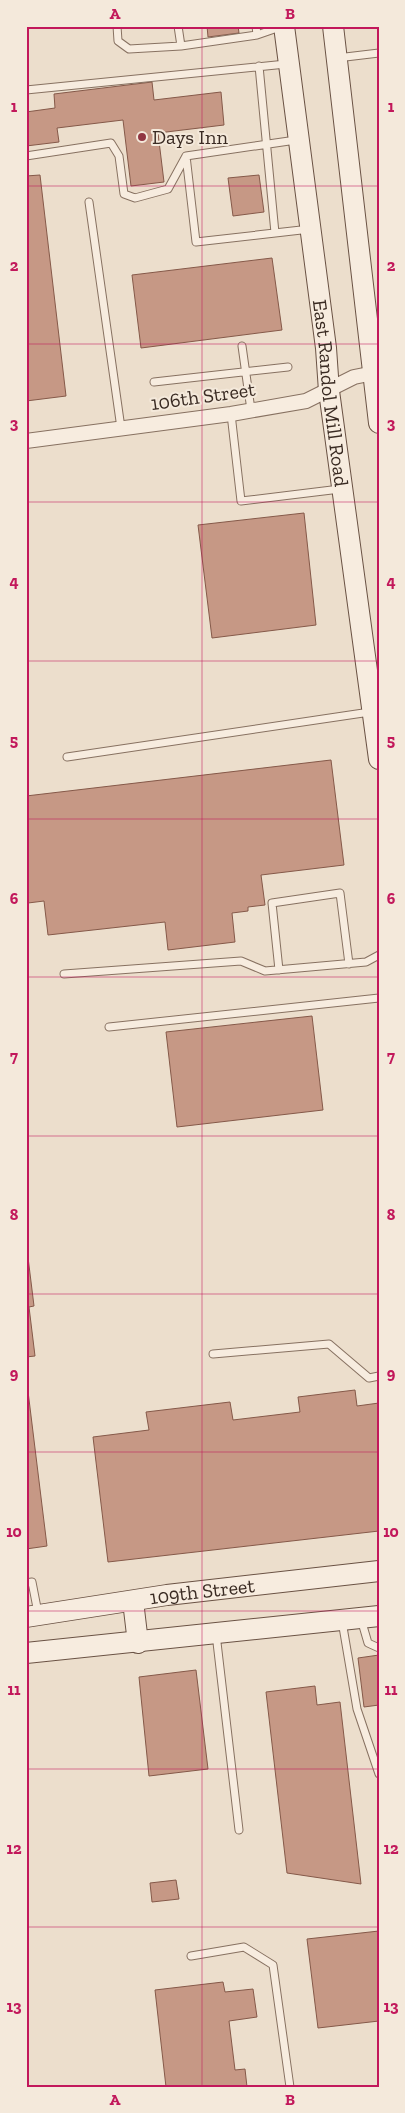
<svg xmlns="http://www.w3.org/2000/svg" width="405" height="2113" viewBox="0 0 405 2113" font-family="'Zilla Slab',serif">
<rect width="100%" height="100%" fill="#ecdecc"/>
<!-- building -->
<path fill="#c69885" stroke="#855949" d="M207,26H238L239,33L208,37Z
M152,82L154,100L221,92L224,125L158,133L164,182L131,186L123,120L57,128L59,142L26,146V112L55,108L54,94Z
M40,175L66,396L26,401V176Z
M259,175L264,212L233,216L228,178Z
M272,258L282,330L141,348L132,275Z
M304,513L316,625L212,638L198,525Z
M331,760L344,865L261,875L265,905L248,907V911L232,913L235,942L168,950L165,922L48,935L44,901L28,903L26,796Z
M312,1016L323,1110L177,1127L166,1032Z
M26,1241L34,1306L29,1307L35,1356L26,1357Z
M26,1375L47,1546L26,1549Z
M355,1390L357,1406L379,1403V1531L108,1562L93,1437L149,1430L146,1412L230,1402L233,1420L300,1412L298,1397Z
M379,1655V1705L364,1707L358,1658Z
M196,1670L208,1769L149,1776L139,1677Z
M315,1686L317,1705L340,1702L361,1884L287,1873L266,1692Z
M176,1880L179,1899L152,1902L150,1883Z
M379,1931V2021L318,2028L307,1939Z
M223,1982L225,1992L253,1989L257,2017L229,2021L235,2070L245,2069L247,2087H166L155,1990Z"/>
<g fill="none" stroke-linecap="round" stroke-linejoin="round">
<defs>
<path id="lane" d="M117,26L118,41L129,49L181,46
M178,26L181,46L257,35L283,26
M256,26L257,35
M337,58L379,53
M259,66L275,233
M26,90L286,64
M26,156L111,143L119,156L124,194L135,198L168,189L186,156L296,140
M186,156L196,242L310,229
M89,202L121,428
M242,346L251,410
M154,382L288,367
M231,414L241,501L340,489
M67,757L370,712
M279,970L272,903L340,893L349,964
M64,974L241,961L265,971L366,962L379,955
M109,1027L379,998
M213,1354L329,1344L369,1378L379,1376
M26,1583L32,1582L38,1613
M361,1619L368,1643L379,1648
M342,1621L357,1709L379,1774
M216,1634L239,1830
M191,1956L244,1947L273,1965L290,2087"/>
<path id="street" d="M26,441L231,414L306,401L354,377L379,372"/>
<g id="secondary">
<path id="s1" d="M284,26L326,348L329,391L379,759"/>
<path d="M333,26L379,423"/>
<path d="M133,1601L138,1643"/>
<path id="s2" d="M26,1617L167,1595L379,1571"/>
<path d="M26,1653L379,1616"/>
</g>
</defs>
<!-- lane casing -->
<use href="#lane" stroke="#877161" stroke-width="9"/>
<!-- street casing -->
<use href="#street" stroke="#877161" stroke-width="16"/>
<!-- secondary casing -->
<use href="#secondary" stroke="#6a5244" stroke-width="22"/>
<!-- lane -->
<use href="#lane" stroke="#f7ecdf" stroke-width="7"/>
<!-- street -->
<use href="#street" stroke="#f7ecdf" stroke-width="14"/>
<!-- secondary -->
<use href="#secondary" stroke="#f7ecdf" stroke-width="20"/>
</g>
<!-- grid -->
<path fill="none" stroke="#c2185b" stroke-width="1" stroke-opacity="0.55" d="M202,26V2087M26,186H379M26,344H379M26,502H379M26,661H379M26,819H379M26,977H379M26,1136H379M26,1294H379M26,1452H379M26,1611H379M26,1769H379M26,1927H379"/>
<!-- markers -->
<circle fill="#913642" stroke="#f4e9db" stroke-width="2" cx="142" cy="137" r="5"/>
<g text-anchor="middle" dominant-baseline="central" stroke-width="4" stroke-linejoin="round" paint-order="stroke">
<!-- poi labels -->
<g font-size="20" fill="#3a2b23" stroke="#f4e9db" text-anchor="start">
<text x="152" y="137">Days Inn</text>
</g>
<!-- street labels -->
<g font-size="20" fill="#3a2b23" stroke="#f4e9db">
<text stroke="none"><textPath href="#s1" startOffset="370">East Randol Mill Road</textPath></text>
<text transform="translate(203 396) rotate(-8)">106th Street</text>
<text stroke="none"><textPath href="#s2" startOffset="178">109th Street</textPath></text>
</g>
</g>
<!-- border -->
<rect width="405" height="2113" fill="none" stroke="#f4e9db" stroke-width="55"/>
<rect x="28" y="28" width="350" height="2058" fill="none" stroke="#c2185b" stroke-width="2"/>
<g font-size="16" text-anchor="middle" font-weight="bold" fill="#c2185b">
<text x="115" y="19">A</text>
<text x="290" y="19">B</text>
<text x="14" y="112">1</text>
<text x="391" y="112">1</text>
<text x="14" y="271">2</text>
<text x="391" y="271">2</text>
<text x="14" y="429">3</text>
<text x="391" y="429">3</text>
<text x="14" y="587">4</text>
<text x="391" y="587">4</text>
<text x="14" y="746">5</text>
<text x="391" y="746">5</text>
<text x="14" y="904">6</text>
<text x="391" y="904">6</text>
<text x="14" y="1062">7</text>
<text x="391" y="1062">7</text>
<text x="14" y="1220">8</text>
<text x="391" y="1220">8</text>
<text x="14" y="1379">9</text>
<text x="391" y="1379">9</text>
<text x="14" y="1537">10</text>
<text x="391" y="1537">10</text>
<text x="14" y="1695">11</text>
<text x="391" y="1695">11</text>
<text x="14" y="1854">12</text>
<text x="391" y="1854">12</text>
<text x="14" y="2012">13</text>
<text x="391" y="2012">13</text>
<text x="115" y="2105">A</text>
<text x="290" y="2105">B</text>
</g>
</svg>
